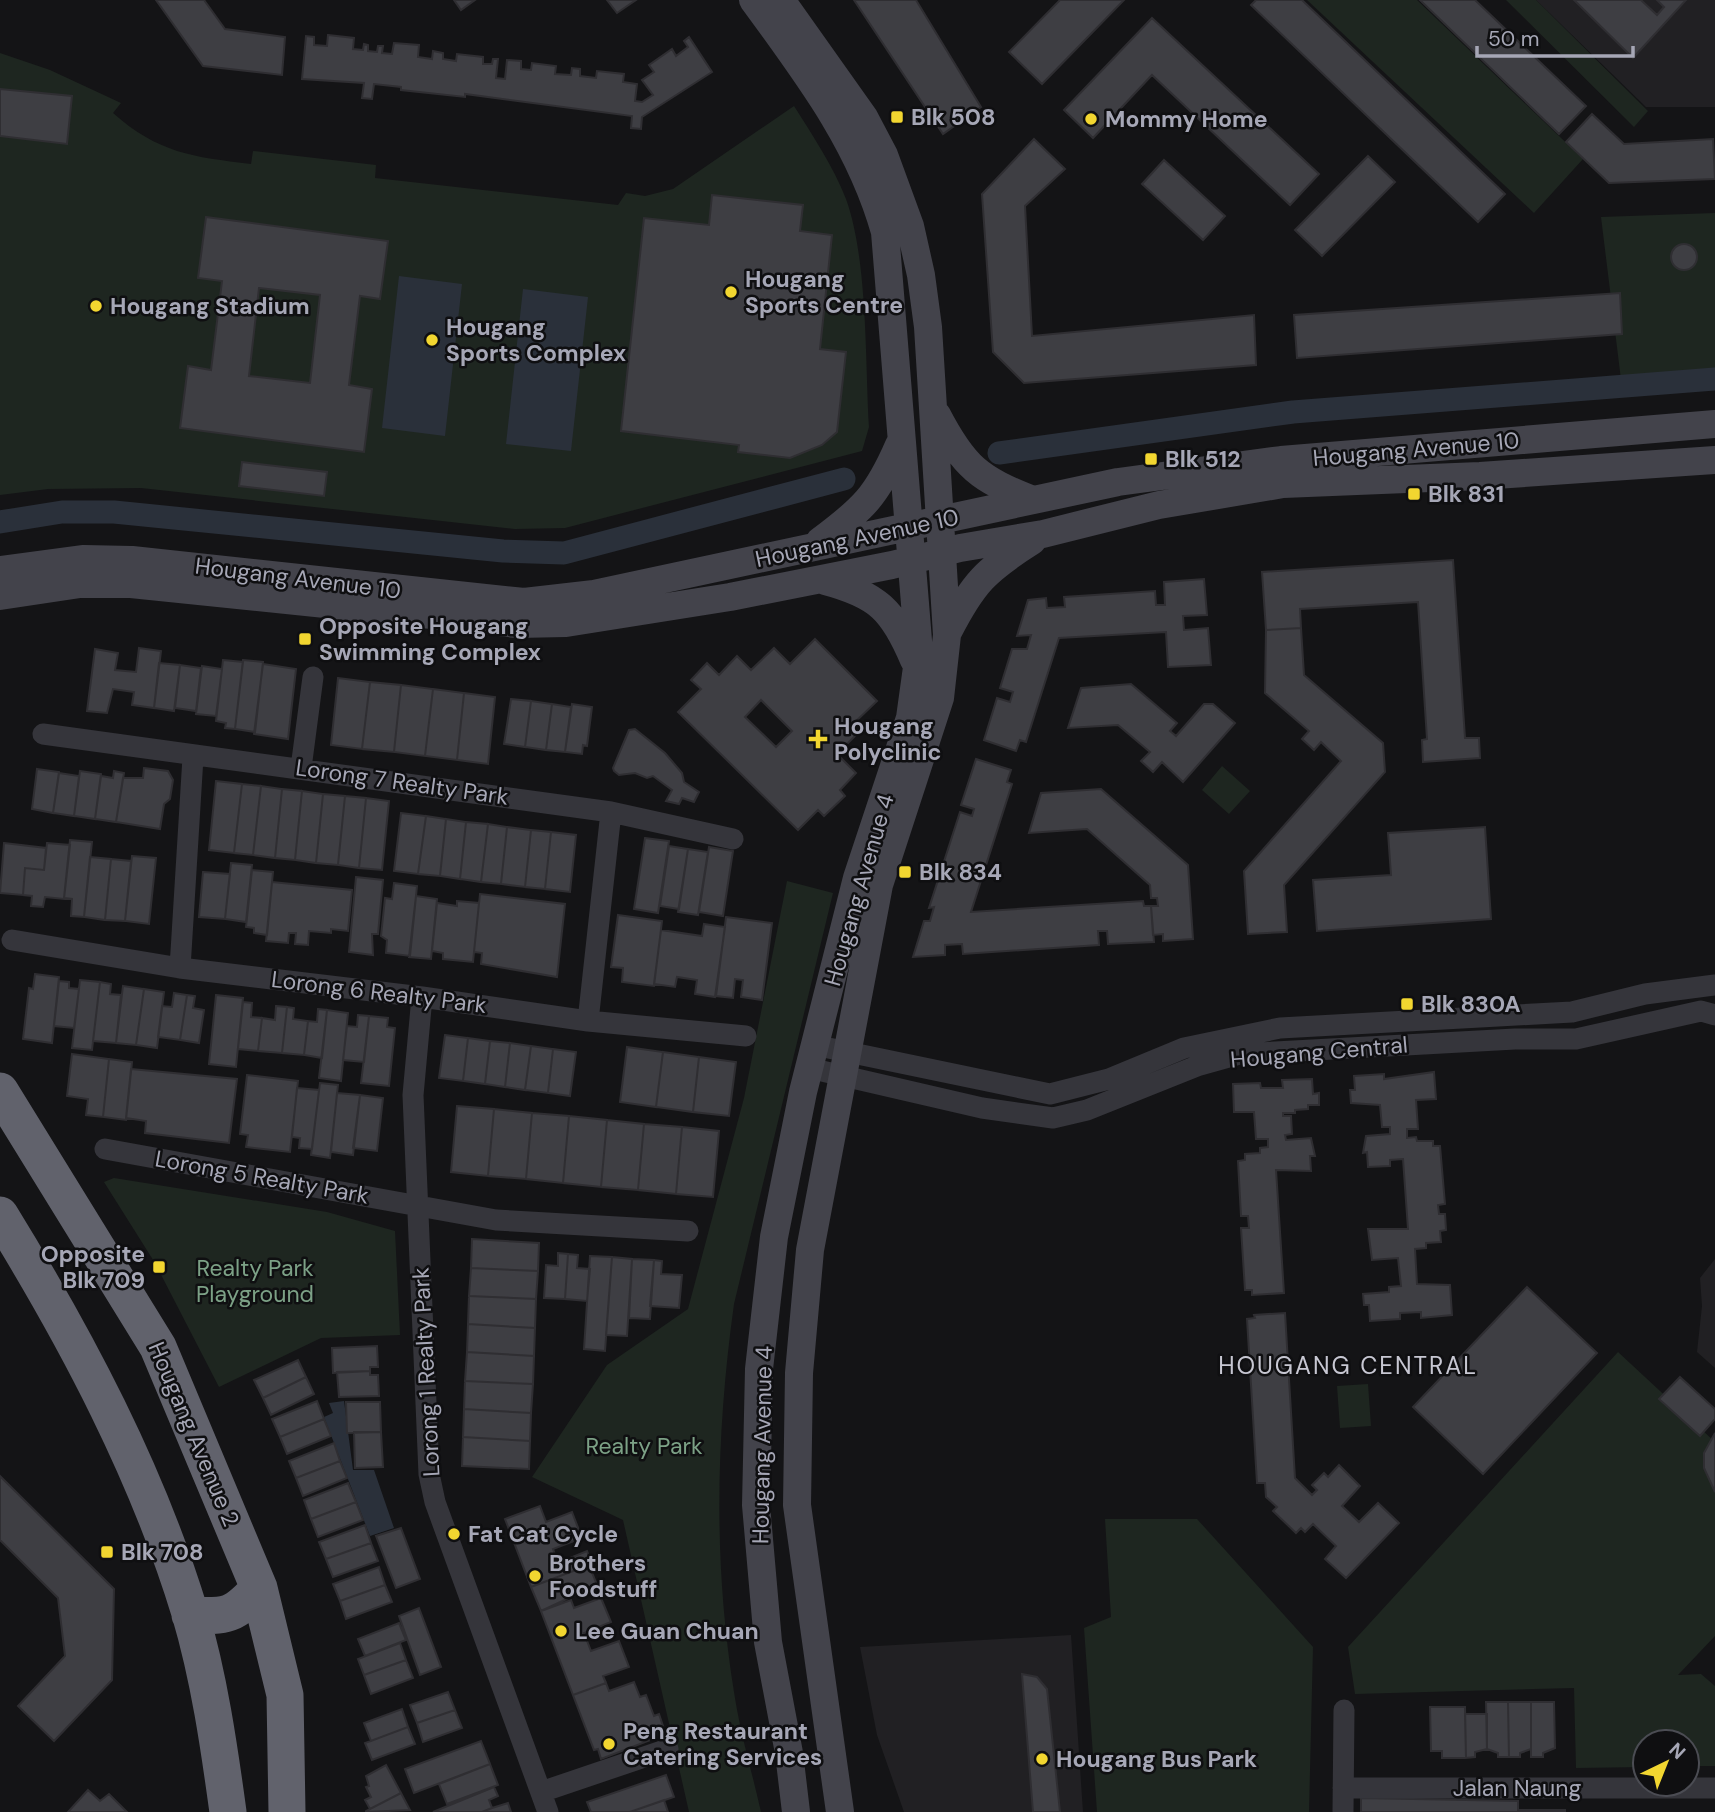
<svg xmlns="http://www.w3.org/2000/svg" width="1715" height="1812" viewBox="0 0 1715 1812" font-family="'DM Sans',sans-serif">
<rect width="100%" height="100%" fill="#141416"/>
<!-- built -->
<path fill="#212023" d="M1536,0H1715V107H1646Z
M1715,1259V1368L1697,1352L1702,1306L1700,1278Z
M1071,1635L1083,1812H904L877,1735L860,1647Z"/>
<!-- green -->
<path fill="#1e2620" d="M1307,0H1417L1583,159L1534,213Z
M1506,0H1536L1648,111L1634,127Z
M0,53L50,70L121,103L113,113C158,153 193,157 251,164L253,151L376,165L375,178L618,205L626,193L645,196L673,189L794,106C813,136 833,166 846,199C868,260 865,360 869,427L862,451L565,528L515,529L141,488L48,489L0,495Z
M1715,213V388L1623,396L1601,217Z
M1222,766L1250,791L1229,814L1202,790Z
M787,881L833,893L734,1304C716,1434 713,1562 734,1692C740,1732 752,1772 761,1812H689L623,1520L532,1477L607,1365L688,1309L744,1098Z
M114,1178L327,1212L395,1231L400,1335L321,1338L219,1387L155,1263L104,1182Z
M1618,1352L1715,1442V1636L1678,1675L1701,1674L1715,1686V1766H1687V1742H1645V1767L1576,1768L1574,1688L1355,1694L1348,1647Z
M1368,1384L1371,1426L1340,1428L1337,1386Z
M1105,1519H1197L1313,1647L1309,1812H1097L1084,1628L1111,1617Z"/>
<!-- water -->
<path fill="#2a303a" d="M399,276L462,284L445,436L382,428Z
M523,289L588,297L571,451L506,444Z
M344,1401L353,1470H374L394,1528L370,1536L324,1417L333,1413L329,1403Z"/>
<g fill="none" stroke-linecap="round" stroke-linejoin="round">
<!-- canal -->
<path stroke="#2a303a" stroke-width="23" d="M999,453L1293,412L1715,379
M0,522L62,512H114L503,551L564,553L844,479"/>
</g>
<!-- building -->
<path fill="#3e3e43" stroke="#2f2e32" stroke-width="2" fill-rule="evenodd" d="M156,0H204L225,29L285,37L282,75L203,66Z
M454,0H475L461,10Z
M607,0H636L617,13Z
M854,0H916L981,107L943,134Z
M1060,0H1124L1042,84L1009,52Z
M1256,0H1302L1505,194L1478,222L1251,5Z
M1420,0H1475L1586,106L1559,134Z
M1574,0H1641L1657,15L1664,7L1657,0H1686L1633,58Z
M1152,18L1319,174L1290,205L1152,75L1093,138L1064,110Z
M328,35L354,38L353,49L363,50L364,44L368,45V51L377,52L378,46H383L382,53L392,54L394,43L419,45L418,57L432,59L433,51L443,53V59L456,61L457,54L483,57V64H492L493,59H498L496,78L505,79L507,60L521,61V69L531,70L532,63L556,66L555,74L571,75L572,68L580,69V76L596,78L597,71L624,74L623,82L637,84L635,101L642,102L653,95L642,80L654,72L649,65L672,49L676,56L688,47L684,41L689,37L712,72L642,117L641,129L631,128L632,116L465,94V97L401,90V87L374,84L372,99L362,98L364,83L302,79L306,36L314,37V45L327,46Z
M0,89L72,96L67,144L0,136Z
M1592,114L1624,144L1713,139L1715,179L1609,183L1566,142Z
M1034,139L1065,169L1025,206L1032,336L1254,315L1256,365L1024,383L993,352L982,194Z
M1368,156L1395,182L1322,256L1295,230Z
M1164,160L1225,216L1203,240L1142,184Z
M712,195L803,205L800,231L832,235L820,349L846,352L837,432L822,445L790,458L738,452L739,445L621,431L644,218L709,225Z
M206,217L388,241L380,299L360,296L349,385L372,389L364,452L180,428L188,366L211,370L222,281L198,278ZM259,288L320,295L310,383L249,376Z
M1671 257a13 13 0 1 1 26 0a13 13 0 1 1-26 0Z
M1620,293L1622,334L1297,358L1294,315Z
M242,462L327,472L324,496L239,486Z
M1453,560L1465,738H1479L1480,758L1423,762L1422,740L1427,739L1418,602L1300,609L1301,628L1266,630L1262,572Z
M1204,579L1207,615L1183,616L1184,630L1208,628L1211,665L1168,667L1166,632L1059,638L1026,742L1020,740L1016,751L984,740L997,698L1010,702L1013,692L1000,688L1012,649H1027L1031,635L1017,636L1028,600L1046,598L1047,608L1065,607L1064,597L1155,591L1156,605H1165L1164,582Z
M1301,628L1304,675L1383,743L1385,772L1284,885L1287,932L1248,934L1244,871L1341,761L1321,742L1314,750L1302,739L1309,731L1265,693L1266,630Z
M815,639L877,701L852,725L859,732L837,754L856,773L840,790L845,796L824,816L818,810L798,830L678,712L701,689L691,680L707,663L719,675L737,656L751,670L774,648L790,664ZM761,700L792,731L776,747L745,717Z
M139,648L161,651L154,708L132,705L134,692L113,689L107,713L87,711L95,649L118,653L115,670L136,672Z
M223,660L243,662L235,729L225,728L226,723L216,721Z
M243,660L263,662L255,732L235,729Z
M159,663L180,665L174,711L154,708Z
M263,664L296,669L288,739L254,734Z
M180,665L201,668L196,711L175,708Z
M202,666L222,669L216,716L196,714Z
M338,678L370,682L362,749L331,745Z
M370,682L401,685L394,752L362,749Z
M1131,684L1177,723L1170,731L1176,736L1204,704H1213L1235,723L1183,782L1162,762L1153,772L1141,761L1150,752L1118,725L1068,728L1081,688Z
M401,685L433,689L425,756L394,752Z
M433,689L464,693L457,760L425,756Z
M464,693L495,697L488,764L457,760Z
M511,699L531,701L525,747L504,744Z
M531,701L552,704L546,750L525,747Z
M552,704L571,707L565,752L546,750Z
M572,704L592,707L587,746L583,745L582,754L565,752Z
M635,729L665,753L682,773L684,782L699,792L694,802L682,798L679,804L666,801L672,790L653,776L647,778L635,773L619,775L614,771L613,768L629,730Z
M976,759L1011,770L1007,782L1012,784L971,912L1143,901L1144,906H1151L1154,942L1108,944L1107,931H1098L1099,945L963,954L962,944L945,945V955L913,957L924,921H930L934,907L929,908L960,812L972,816L974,809L961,805Z
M144,768L168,771L173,780L170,799L164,804L160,829L116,822L123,778H143Z
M37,769L59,772L53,813L32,809Z
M80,771L101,774L95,819L74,816Z
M114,771L124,773L116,822L95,819L101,776L113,778Z
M59,773L79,776L74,816L53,813Z
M216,781L242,784L234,853L209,850Z
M242,784L261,786L253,855L234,853Z
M261,786L282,789L275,858L253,855Z
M282,789L302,791L295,860L275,858Z
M1101,789L1188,865L1193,939L1163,941V934L1153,935L1151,906H1158L1157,898H1151L1150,885L1087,829L1029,833L1041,793Z
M302,791L323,794L316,863L295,860Z
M323,794L345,796L338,865L316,863Z
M345,796L366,798L359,868L338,865Z
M366,798L389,801L382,870L359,868Z
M401,813L426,816L418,874L394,871Z
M426,816L446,819L440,876L418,874Z
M446,819L466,822L460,879L440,876Z
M466,822L488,824L481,882L460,879Z
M488,824L507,827L501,884L481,882Z
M507,827L531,830L525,887L501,884Z
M1485,827L1491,919L1317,931L1313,880L1391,875L1388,833Z
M531,830L551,832L545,889L525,887Z
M551,832L576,835L570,892L545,889Z
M645,838L669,841L658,913L634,909Z
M70,840L92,842L84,917L71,916L72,899L64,898Z
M4,843L46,848L44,870L25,868L23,895L0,893Z
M47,843L70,845L64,899L45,897L43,907L31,906L32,896L23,895L25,868L44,870Z
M669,846L688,849L679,909L660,906Z
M709,847L733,851L723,916L699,912Z
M688,849L708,852L698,915L678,912Z
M132,856L156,858L149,924L125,921Z
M90,857L111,859L105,920L84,917Z
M111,859L131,861L125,921L105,920Z
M231,863L252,865L246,922L225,919Z
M252,870L273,872L267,935L254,933V928L246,927Z
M203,872L230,874L225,919L199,917Z
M356,877L383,880L378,934H372L373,955L349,952Z
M272,882L352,890L348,931L331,929V933L309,931L308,945L295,944L296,933H289L288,943L266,941Z
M394,883L417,886L410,956L386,953L387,940L381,936L385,898L392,899Z
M480,894L565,904L557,977L481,964L482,953L474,952Z
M416,896L437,899L431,959L409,957Z
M457,901L479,903L473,962L443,959V953L432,951L437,903L457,906Z
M618,915L662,921L654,986L622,982L623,968L611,967Z
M726,917L772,923L762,1000L741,997L743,980L735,979L733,998L716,996Z
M704,924L725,927L715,997L695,994L697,980L677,977L675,987L654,984L661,930L702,936Z
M35,974L59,977L52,1043L23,1039L29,988L33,989Z
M80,980L100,982L92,1050L72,1048Z
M59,981L69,982V988L79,989L74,1028L54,1026Z
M100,982L111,984L110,994L121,995L116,1043L93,1041Z
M123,986L144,989L136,1045L116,1043Z
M144,989L164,992L157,1048L136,1045Z
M174,993L187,995L180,1040L158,1037L162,1006L172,1007Z
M187,995L195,996L193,1008L204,1010L199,1043L180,1040Z
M216,995L243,998L236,1067L209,1064Z
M243,1002L252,1003L251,1017L262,1018L258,1051L238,1049Z
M276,1006L287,1007L282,1053L258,1051L262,1018L275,1020Z
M287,1007L294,1008L293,1019L308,1021L304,1055L282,1053Z
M318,1009L327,1010L322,1058L304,1055L308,1021L317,1022Z
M327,1010L348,1013L341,1081L319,1078Z
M358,1015L369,1016L364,1062L343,1060L347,1026L357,1027Z
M369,1016L388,1018L387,1027L395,1028L389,1086L361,1083Z
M445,1035L468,1038L463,1081L439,1078Z
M468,1038L490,1041L485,1084L463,1081Z
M490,1041L510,1043L505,1087L485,1084Z
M510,1043L531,1046L525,1090L505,1087Z
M531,1046L553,1049L548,1093L525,1090Z
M627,1047L663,1052L656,1107L620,1102Z
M553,1049L576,1052L570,1096L548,1093Z
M663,1052L699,1057L693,1112L656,1107Z
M72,1054L109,1059L103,1117L86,1115L88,1099L67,1096Z
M699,1057L736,1062L729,1116L693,1112Z
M109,1059L132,1062L126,1120L103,1117Z
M131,1069L237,1079L229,1143L145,1133L146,1121L126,1118Z
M1434,1072L1436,1099L1416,1100L1418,1129H1407V1138L1416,1137L1417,1141H1433V1146H1440L1445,1204L1438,1205L1439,1214H1445L1446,1230L1440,1231L1441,1242L1426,1243V1248L1415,1249L1417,1284L1450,1285L1452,1315L1421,1318V1312L1400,1313V1319L1370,1321L1369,1305H1364L1363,1294L1389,1292V1287L1401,1286L1398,1258L1372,1260L1368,1229H1408L1403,1159L1390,1160V1166L1368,1167L1367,1152L1363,1153L1366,1136L1390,1134V1127H1382L1380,1105L1351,1103L1350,1090H1355L1354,1076L1384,1074V1079Z
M247,1075L298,1081L290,1152L246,1147L248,1135L240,1134Z
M1312,1079L1313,1094L1319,1093V1105H1308V1109L1295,1110V1113H1283V1116H1291L1292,1134L1285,1135L1286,1140L1311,1138L1315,1156H1310L1311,1171L1276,1170L1284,1293L1252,1295V1290H1245L1241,1228H1249L1248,1216H1241L1238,1161L1245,1160V1154L1260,1153V1148L1268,1147V1139H1256L1254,1112H1234L1233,1084L1260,1083L1261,1088H1283L1282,1080Z
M320,1083L338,1085L330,1158L311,1155Z
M297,1088L319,1090L312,1149L299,1148L300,1138L292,1137Z
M337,1093L360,1095L353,1155L331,1152Z
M360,1095L383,1098L377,1151L353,1148Z
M457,1106L494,1109L488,1176L451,1172Z
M494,1109L532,1113L526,1179L488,1176Z
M532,1113L569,1116L563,1183L526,1179Z
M569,1116L607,1120L601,1187L563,1183Z
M607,1120L644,1124L638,1190L601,1187Z
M644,1124L682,1127L676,1194L638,1190Z
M682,1127L719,1131L713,1197L676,1194Z
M472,1239L539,1243L538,1271L471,1268Z
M558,1253L568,1254L565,1299L544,1298L546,1265L558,1266Z
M568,1254L578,1255L577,1268L590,1269L587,1301L565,1299Z
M590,1256L612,1257L605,1351L584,1349Z
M612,1257L632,1259L627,1336L606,1335Z
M632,1259L654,1260L650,1319L629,1318Z
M654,1260L662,1261L661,1274L682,1275L679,1308L650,1306Z
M471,1268L538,1271L536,1299L469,1296Z
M1527,1287L1597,1353L1483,1474L1413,1407Z
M469,1296L536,1299L535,1328L468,1324Z
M1285,1313L1295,1478L1312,1495L1317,1490L1312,1485L1324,1473L1328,1477L1339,1465L1360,1486L1342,1506L1359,1522L1378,1503L1399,1523L1346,1578L1325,1559L1336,1546L1313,1524L1305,1532L1301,1528L1296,1533L1273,1511L1277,1507L1266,1497L1265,1483H1257L1247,1319L1255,1318L1254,1315Z
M468,1324L535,1328L534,1356L467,1352Z
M377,1346L378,1367H370V1371L333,1373L332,1348Z
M467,1352L534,1356L533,1384L465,1381Z
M298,1360L306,1377L263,1398L254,1380Z
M370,1371V1375H378L379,1396L339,1397L337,1372Z
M306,1377L314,1394L271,1415L263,1398Z
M1680,1377L1715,1409V1419L1700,1436L1659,1399Z
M465,1381L533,1384L531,1413L464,1409Z
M317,1401L324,1419L280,1437L272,1419Z
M346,1402H380L381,1432L347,1433Z
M464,1409L531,1413L530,1441L463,1437Z
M324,1419L331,1436L287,1454L280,1437Z
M354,1432H381L383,1467L355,1468Z
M1715,1433V1492L1704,1468V1453Z
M463,1437L530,1441L529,1469L462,1466Z
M334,1443L340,1461L296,1478L289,1461Z
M340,1461L347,1478L303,1496L296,1478Z
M0,1476L114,1589L112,1680L54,1741L18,1706L65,1656L58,1598L0,1540Z
M348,1483L356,1502L311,1519L304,1500Z
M356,1502L363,1520L318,1537L311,1519Z
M540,1506L546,1522L572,1512L582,1538L553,1549L558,1563L587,1551L592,1564L531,1587L505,1519Z
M365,1525L371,1543L326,1559L319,1542Z
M401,1528L420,1579L396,1588L376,1536Z
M371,1543L378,1561L333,1577L326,1559Z
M589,1565L597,1585L541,1611L531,1587Z
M379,1567L385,1585L340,1601L333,1584Z
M385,1585L392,1602L346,1619L340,1601Z
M601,1598L611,1622L584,1633L591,1651L619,1641L629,1667L603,1676L606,1683L573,1695L541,1611L571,1600L574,1608Z
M419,1608L441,1667L420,1675L399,1616Z
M399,1623L406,1640L365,1656L358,1639Z
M400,1643L406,1660L364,1675L358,1659Z
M406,1660L413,1678L371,1694L364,1675Z
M1022,1674L1037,1677L1047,1689L1060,1812H1033Z
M634,1682L640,1697L646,1695L654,1716L659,1714L663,1726L658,1728L661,1736L601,1759L598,1749L594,1750L573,1695L606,1683L609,1691Z
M448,1692L455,1710L417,1723L410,1705Z
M1486,1702H1508L1509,1757H1498V1753L1487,1749Z
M1508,1702H1531V1749L1520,1753V1757H1509Z
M1531,1702H1554L1555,1748L1543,1753V1757H1531Z
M1430,1707H1465L1466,1758H1442V1751H1431Z
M402,1709L408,1727L371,1741L364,1723Z
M455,1710L462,1728L423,1742L417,1723Z
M1465,1714H1487V1749L1475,1752V1757L1466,1758Z
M408,1727L415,1744L372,1760L365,1743Z
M481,1741L490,1764L414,1793L405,1769Z
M490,1764L498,1785L447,1804L439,1784Z
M386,1765L401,1793L370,1809L365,1800L371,1797L366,1787L369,1786L366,1776Z
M666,1775L674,1797L630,1812H591L587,1802Z
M494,1787L498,1796L489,1800L492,1808L482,1812H433Z
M88,1790L100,1801L109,1794L127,1812H68Z
M401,1793L410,1810L366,1812V1811Z
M1361,1798L1518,1801V1812H1361Z
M664,1800L668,1812H630Z
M508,1803L511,1812H482L492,1808Z
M1520,1810H1565V1812H1520Z"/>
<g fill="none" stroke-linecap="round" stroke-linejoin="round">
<!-- street -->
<path stroke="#35353b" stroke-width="21" d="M43,734L611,812L733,839
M301,768L313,677
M12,940L180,968L422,997L588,1021L746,1036
M180,968L193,757
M422,997L413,1095L429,1474L435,1502L548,1812
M588,1021L611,812
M814,1045L1050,1094L1109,1079L1184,1048L1280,1028L1572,1012L1645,994L1715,985
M809,1068L982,1108L1053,1118L1087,1110L1197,1066L1240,1054L1515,1039H1576L1701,1011L1715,1015
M105,1149L496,1220L688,1231
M1343,1788H1715
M541,1792L668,1749
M1343,1812L1344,1710"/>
<!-- secondary -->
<path stroke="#43434b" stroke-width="28" d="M753,0C807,74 860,143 885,232L919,653L910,718L857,878L803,1092L774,1237L759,1369L756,1505L768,1642L789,1753L796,1812
M781,0L864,117L884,155L910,226L921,275L928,327L947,635L940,698L879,885L810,1250L799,1373L797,1505L840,1812
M937,415C964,467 979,479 1033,500
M820,541C863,509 877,496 899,445
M0,570L84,559L132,560L524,602L594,594L1118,482L1281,460L1715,424
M825,581C878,595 893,610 914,660
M0,596L80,584H131L517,624L566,623L730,597L892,565L960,548L1043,534L1159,505L1283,484L1480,476L1715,460
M948,632C973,583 986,570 1032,541"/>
<!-- highway -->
<path stroke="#61626c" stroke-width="37" d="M0,1091L158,1347L259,1588L285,1695L287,1812
M0,1215C77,1340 147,1472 190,1613C209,1677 219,1746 228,1812
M190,1615C227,1617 234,1616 259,1588"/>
</g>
<!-- markers -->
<g fill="#f2d630" stroke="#0f0f11" stroke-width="2.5">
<rect x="890" y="110" width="14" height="14" rx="3.5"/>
<circle cx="1091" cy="119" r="7"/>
<circle cx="731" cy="292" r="7"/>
<circle cx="96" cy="306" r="7"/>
<circle cx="432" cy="340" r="7"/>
<rect x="1144" y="452" width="14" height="14" rx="3.5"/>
<rect x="1407" y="487" width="14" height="14" rx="3.5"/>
<rect x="298" y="632" width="14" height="14" rx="3.5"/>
<path d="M814.5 728.5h7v7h7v7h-7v7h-7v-7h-7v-7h7z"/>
<rect x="898" y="865" width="14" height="14" rx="3.5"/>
<rect x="1400" y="997" width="14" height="14" rx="3.5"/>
<rect x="152" y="1260" width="14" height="14" rx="3.5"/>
<circle cx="454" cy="1534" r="7"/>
<rect x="100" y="1545" width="14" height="14" rx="3.5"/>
<circle cx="535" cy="1576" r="7"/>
<circle cx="561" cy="1631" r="7"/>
<circle cx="609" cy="1744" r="7"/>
<circle cx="1042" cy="1759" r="7"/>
</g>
<g text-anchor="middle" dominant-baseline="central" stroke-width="5" stroke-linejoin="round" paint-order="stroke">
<!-- poi labels -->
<g font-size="23" font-weight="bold" fill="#a6a7b6" stroke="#0f0f11" text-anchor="start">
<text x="911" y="117">Blk 508</text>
<text x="1105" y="119">Mommy Home</text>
<text x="745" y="279">Hougang<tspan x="745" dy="26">Sports Centre</tspan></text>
<text x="110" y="306">Hougang Stadium</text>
<text x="446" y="327">Hougang<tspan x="446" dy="26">Sports Complex</tspan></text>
<text x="1165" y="459">Blk 512</text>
<text x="1428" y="494">Blk 831</text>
<text x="319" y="626">Opposite Hougang<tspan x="319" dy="26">Swimming Complex</tspan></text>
<text x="834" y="726">Hougang<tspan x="834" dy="26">Polyclinic</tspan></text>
<text x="919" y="872">Blk 834</text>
<text x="1421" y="1004">Blk 830A</text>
<text x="145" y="1254" text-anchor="end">Opposite<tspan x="145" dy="26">Blk 709</tspan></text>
<text x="468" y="1534">Fat Cat Cycle</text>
<text x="121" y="1552">Blk 708</text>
<text x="549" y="1563">Brothers<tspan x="549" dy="26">Foodstuff</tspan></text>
<text x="575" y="1631">Lee Guan Chuan</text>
<text x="623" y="1731">Peng Restaurant<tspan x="623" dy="26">Catering Services</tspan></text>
<text x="1056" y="1759">Hougang Bus Park</text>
</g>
<!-- street labels -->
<g font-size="23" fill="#a6a7b6" stroke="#0f0f11">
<text transform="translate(1416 449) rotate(-5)">Hougang Avenue 10</text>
<text transform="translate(857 538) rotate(-12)">Hougang Avenue 10</text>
<text transform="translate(298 578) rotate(7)">Hougang Avenue 10</text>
<text transform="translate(402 782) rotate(8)">Lorong 7 Realty Park</text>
<text transform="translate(859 890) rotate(-74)">Hougang Avenue 4</text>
<text transform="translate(379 992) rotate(7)">Lorong 6 Realty Park</text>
<text transform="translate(1319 1052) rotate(-5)">Hougang Central</text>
<text transform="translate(262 1177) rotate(10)">Lorong 5 Realty Park</text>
<text transform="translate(426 1372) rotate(-93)">Lorong 1 Realty Park</text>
<text transform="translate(194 1434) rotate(67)">Hougang Avenue 2</text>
<text transform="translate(762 1445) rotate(-89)">Hougang Avenue 4</text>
<text x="1517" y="1788">Jalan Naung</text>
</g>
<!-- park labels -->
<g font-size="23" fill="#7ca186" stroke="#0f0f11">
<text x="255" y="1268">Realty Park<tspan x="255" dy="26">Playground</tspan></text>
<text x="644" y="1446">Realty Park</text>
</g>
<!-- neighbourhood labels -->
<g font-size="24" letter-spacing="2" fill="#c7c7d2" stroke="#0f0f11">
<text x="1348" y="1365">HOUGANG CENTRAL</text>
</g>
</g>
<!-- north arrow -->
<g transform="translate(1666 1763) rotate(43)"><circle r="33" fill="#0f0f11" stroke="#4b4c53" stroke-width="2"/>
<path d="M0-5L12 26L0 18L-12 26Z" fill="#f2d630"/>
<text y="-10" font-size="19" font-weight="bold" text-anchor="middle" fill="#a6a7b6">N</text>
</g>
<!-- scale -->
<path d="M1477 46v10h156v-10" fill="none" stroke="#a6a7b6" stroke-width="3.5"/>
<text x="1488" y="46" font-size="21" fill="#a6a7b6" stroke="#0f0f11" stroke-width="5" paint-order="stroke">50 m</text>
</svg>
